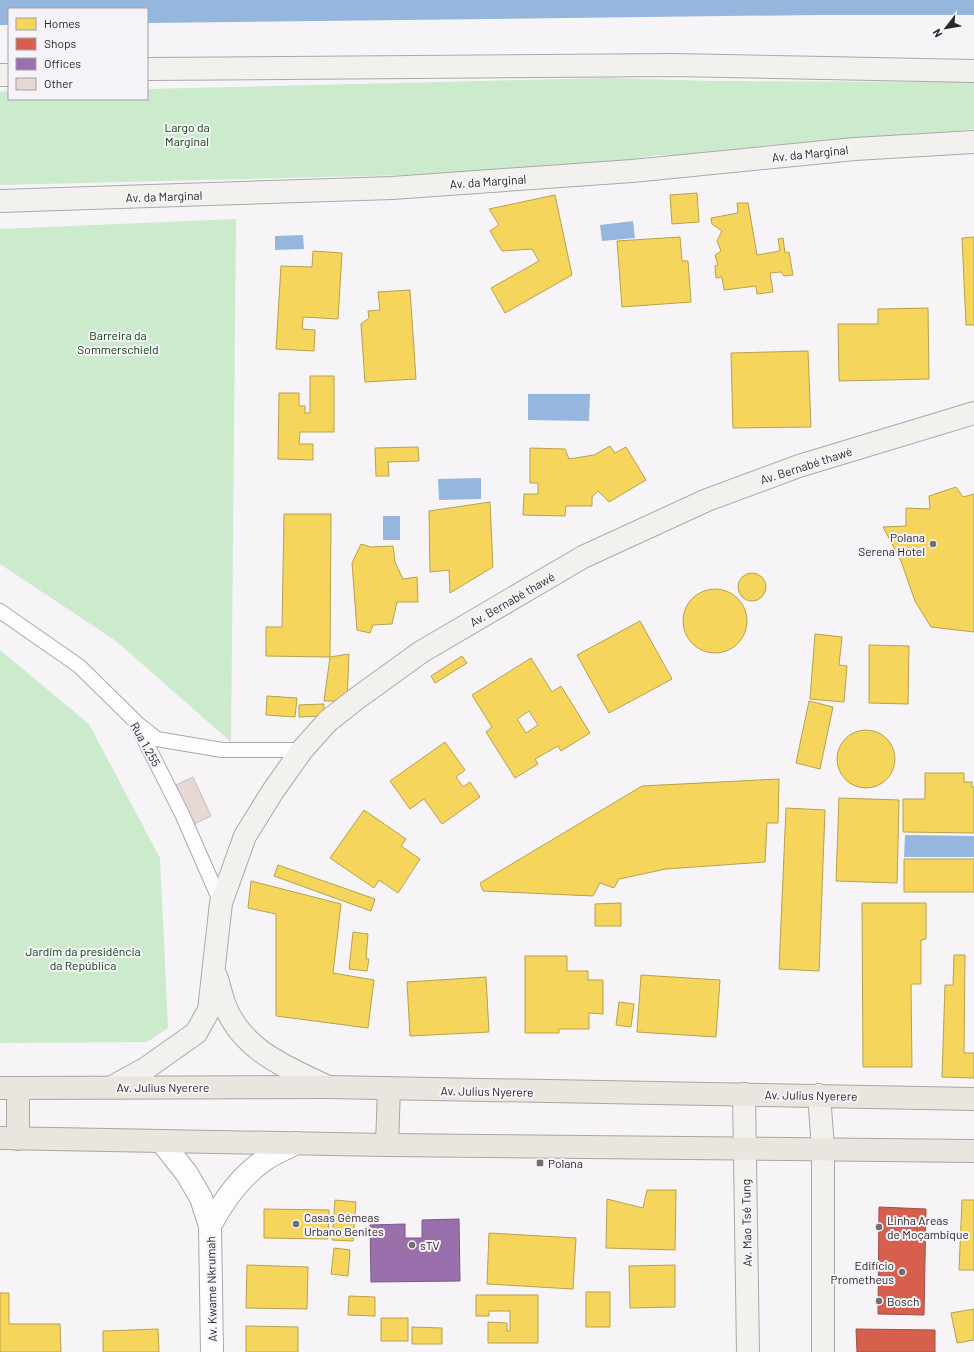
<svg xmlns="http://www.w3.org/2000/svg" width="974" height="1352" viewBox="0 0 974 1352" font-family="Barlow,sans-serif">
<rect width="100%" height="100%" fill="#f6f4f7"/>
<!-- green -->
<path fill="#cceacc" d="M607,78L711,81L974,82V129L908,137L768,145L705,155H657L585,167L445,174L0,185V92L9,91V99H147V89Z
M236,219L231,742L116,641L0,564V229Z
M0,650L89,724L160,858L168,1028L147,1042L0,1043Z"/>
<!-- water -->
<path fill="#95b7dd" d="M0,0H974V15H815L147,23V9H9V25H0Z
M633,221L635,238L602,241L600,225Z
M303,235L304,249L275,250V236Z
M528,394H590L589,421L528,420Z
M481,478V499L439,500L438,479Z
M383,516H400V540H383Z
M905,835L974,836V857H904Z"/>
<!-- homes -->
<path fill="#f6d55c" stroke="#b8a14d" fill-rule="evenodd" d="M697,193L699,222L672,224L670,195Z
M555,195L572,275L505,313L491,288L539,261L532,249L502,251L490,231L499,225L489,209Z
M737,203H748L757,255L780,251L778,239L783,238L785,253L789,252L793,275L784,276L781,272L770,273L773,292L757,294L756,286L724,290L722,277L716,278L715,266L718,265L715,255L721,251L717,241L722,231L712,224L711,218L738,213Z
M680,237L682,261H688L691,302L622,307L617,241Z
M974,237V325H966L962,238Z
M313,251L342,253L338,319L303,317L302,329L315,330L314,351L276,349L281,266L312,267Z
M410,290L416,379L365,382L361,324L369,318L368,311L380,310L378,292Z
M928,308L929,379L839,381L838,324H878V309Z
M808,351L811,427L733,428L731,353Z
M310,376H334V432H300L299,444H313V460L278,459L279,393H299V406H305V413H310Z
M610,446L615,453L626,447L646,480L609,502L598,491L592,497V506H566L565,516L523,515L524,494H538V483H530V448L565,449L569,459L594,455Z
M418,447L419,461L388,462L389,476H376L375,448Z
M956,487L963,497L974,494V632L931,627L915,601L901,561L883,527L906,526V508L930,509L929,496Z
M490,502L493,567L450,593L449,570L430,572L429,511Z
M284,514H331L330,657L266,656V627H282Z
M361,544L371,547L393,546L395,562L403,579L417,577L418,602H397L392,624L373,625L370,633L357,630L352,563Z
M738 587a14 14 0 1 1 28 0a14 14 0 1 1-28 0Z
M683 621a32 32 0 1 1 64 0a32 32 0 1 1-64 0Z
M640,621L672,679L609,713L577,655Z
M815,634L842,637L839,665L847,666L844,702L810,699Z
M869,645L909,646L908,704L869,703Z
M349,654L347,701H324L330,657Z
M462,656L467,663L435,683L431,676Z
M531,658L552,692L561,686L590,733L561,751L558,746L535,759L538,764L515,778L486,732L492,727L472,695ZM529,711L538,725L526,733L517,719Z
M267,696L297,698L295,717L266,715Z
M809,701L833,707L820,769L796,763Z
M324,704V716L299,717V705Z
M837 759a29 29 0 1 1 58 0a29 29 0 1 1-58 0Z
M445,742L465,770L456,777L463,787L470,782L480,797L442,824L424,799L410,809L390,781Z
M925,773H964V782H972V787H974V833L903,832V799H925Z
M779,779L778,823H767L765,862L666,869L619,879L614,888L600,883L593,896L483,891L480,883L642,786Z
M839,798L899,800L897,883L836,881Z
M786,808L825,810L819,971L779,969Z
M364,810L406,839L401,846L420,859L398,893L379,880L374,888L330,858Z
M904,859H974V892H904Z
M278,865L375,899L371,911L274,876Z
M251,881L341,904L333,973L374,980L368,1028L276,1016V914L248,908Z
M621,903V926H595V904Z
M862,903H926V939L921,940V984H911L912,1067H863Z
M353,932L368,934L366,959H369L367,971L349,969Z
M954,955H965L964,1053H974V1078L942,1077L945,985H953Z
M525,956H567V971H588V980H603V1014L589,1013V1029H559V1033H525Z
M641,975L720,980L716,1037L637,1032Z
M486,977L489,1032L410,1036L407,982Z
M619,1002L634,1004L631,1027L616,1025Z
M647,1190H676L675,1250L606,1248L607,1199L643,1208Z
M335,1200L356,1202L353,1241L332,1240Z
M962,1200H974V1270H959Z
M264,1209L329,1210L328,1239L264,1238Z
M489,1233L576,1238L573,1289L487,1284Z
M334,1248L350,1250L348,1276L331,1274Z
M247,1265L308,1267L307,1309L246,1308Z
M675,1265V1307L630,1308L629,1266Z
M586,1292H610V1327H586Z
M0,1293H9V1324H60L61,1352H0Z
M476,1295H538V1343H488V1322L507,1323V1331H510V1311H489V1316H476Z
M349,1296L375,1297V1316L348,1315Z
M974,1309V1340L957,1343L951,1313Z
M381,1318H408V1341H381Z
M246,1326L298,1327V1352H246Z
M412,1327L442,1328V1344H412Z
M158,1329L159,1352H103V1331Z"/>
<!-- shops -->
<path fill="#d6604d" stroke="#a24f42" d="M879,1207L926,1209L924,1315L878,1314Z
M856,1329L935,1330V1352H857Z"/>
<!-- offices -->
<path fill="#9970ab" stroke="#775a84" d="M459,1219L460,1281L371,1282L370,1225L405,1224V1238H422V1220Z"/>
<!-- building -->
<path fill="#e7d8d3" stroke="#c2c0c1" d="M193,777L211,816L194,824L176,785Z"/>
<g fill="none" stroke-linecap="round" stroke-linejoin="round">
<defs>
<path id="service" d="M0,611L79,666L135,721L182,814L221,903
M138,724L157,739L222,750H302"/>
<path id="minor" d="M162,1142L187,1174L201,1198L210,1226L212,1352
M210,1226C223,1201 239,1178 263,1161C272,1154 285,1149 296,1143"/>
<path id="secondary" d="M147,69L673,65L974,71
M0,75H9
M0,201L392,188L632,171L855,149L974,142
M216,976C219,985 221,994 224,1003C241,1050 286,1067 328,1087
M112,1087L145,1069L196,1033L209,1010L221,903L245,836L273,791L302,750L328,721L356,699L421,652L583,557L707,500L799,466L974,413
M744,1094L748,1352
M819,1095L823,1148V1352"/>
<path id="primary" d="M0,1088L328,1087L974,1099
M0,1138L387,1145L974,1151
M18,1139V1089
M387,1145L389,1088"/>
</defs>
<!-- service casing -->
<use href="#service" stroke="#aaa8ab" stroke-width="16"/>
<!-- minor casing -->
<use href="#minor" stroke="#aaa8ab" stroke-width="24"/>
<!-- secondary casing -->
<use href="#secondary" stroke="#aaa8ab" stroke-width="24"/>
<!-- primary casing -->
<use href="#primary" stroke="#aea59c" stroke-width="24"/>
<!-- service -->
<use href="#service" stroke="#fefdfe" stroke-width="14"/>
<!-- minor -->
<use href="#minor" stroke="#fefdfe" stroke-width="22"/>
<!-- secondary -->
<use href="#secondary" stroke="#f3f1ee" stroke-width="22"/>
<!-- primary -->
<use href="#primary" stroke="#e9e5df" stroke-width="22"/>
</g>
<!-- markers -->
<g fill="#706f71" stroke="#f6f3f8" stroke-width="1.5">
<circle cx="933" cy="544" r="4"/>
<rect x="536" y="1159" width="8" height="8" rx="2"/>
<circle cx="296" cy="1224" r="4"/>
<circle cx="879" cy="1227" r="4"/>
<circle cx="412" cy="1245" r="4"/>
<circle cx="902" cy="1272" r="4"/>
<circle cx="879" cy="1301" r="4"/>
</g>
<g text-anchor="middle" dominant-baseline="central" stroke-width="4" stroke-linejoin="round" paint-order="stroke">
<!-- park labels -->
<g font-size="12" fill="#003c06" stroke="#f6f3f8">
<text x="187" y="127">Largo da<tspan x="187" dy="14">Marginal</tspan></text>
<text x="118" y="335">Barreira da<tspan x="118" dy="14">Sommerschield</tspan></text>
<text x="83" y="951">Jardim da presidência<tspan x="83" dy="14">da República</tspan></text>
</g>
<!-- street labels -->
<g font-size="12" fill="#282729" stroke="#f6f3f8">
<text transform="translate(810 153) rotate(-6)">Av. da Marginal</text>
<text transform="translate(488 181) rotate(-4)">Av. da Marginal</text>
<text transform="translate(164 196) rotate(-2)">Av. da Marginal</text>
<text transform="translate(806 465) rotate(-18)">Av. Bernabé thawé</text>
<text transform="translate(512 599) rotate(-30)">Av. Bernabé thawé</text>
<text transform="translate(146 744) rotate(61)">Rua 1.255</text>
<text x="163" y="1087">Av. Julius Nyerere</text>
<text transform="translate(487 1091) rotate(1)">Av. Julius Nyerere</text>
<text transform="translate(811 1095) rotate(1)">Av. Julius Nyerere</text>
<text transform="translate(746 1223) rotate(-91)">Av. Mao Tsé Tung</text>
<text transform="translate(211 1289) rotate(-91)">Av. Kwame Nkrumah</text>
</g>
<!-- poi labels -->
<g font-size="12" fill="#282729" stroke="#f6f3f8" text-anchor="start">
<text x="925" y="537" text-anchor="end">Polana<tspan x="925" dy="14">Serena Hotel</tspan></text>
<text x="548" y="1163">Polana</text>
<text x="304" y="1217">Casas Gémeas<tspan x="304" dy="14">Urbano Benites</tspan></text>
<text x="887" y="1220">Linha Areas<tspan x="887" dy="14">de Moçambique</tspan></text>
<text x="420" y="1245">sTV</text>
<text x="894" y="1265" text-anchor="end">Edifício<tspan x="894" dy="14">Prometheus</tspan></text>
<text x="887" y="1301">Bosch</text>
</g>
</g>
<!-- legend -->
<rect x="8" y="8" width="140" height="92" fill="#f6f3f8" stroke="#a4a1a5"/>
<rect x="16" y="18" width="20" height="12" fill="#f6d55c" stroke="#a4a1a5"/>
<text x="44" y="28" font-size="12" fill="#282729">Homes</text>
<rect x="16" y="38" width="20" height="12" fill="#d6604d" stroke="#a4a1a5"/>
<text x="44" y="48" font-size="12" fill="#282729">Shops</text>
<rect x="16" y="58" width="20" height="12" fill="#9970ab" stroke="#a4a1a5"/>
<text x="44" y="68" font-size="12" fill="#282729">Offices</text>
<rect x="16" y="78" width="20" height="12" fill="#e7d8d3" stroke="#a4a1a5"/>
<text x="44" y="88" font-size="12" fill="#282729">Other</text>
<!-- north arrow -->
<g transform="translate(946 28) rotate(239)" stroke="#f6f3f8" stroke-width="3" paint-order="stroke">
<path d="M0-3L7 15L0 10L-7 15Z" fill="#282729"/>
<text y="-6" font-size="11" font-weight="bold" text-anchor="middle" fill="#282729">N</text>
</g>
</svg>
